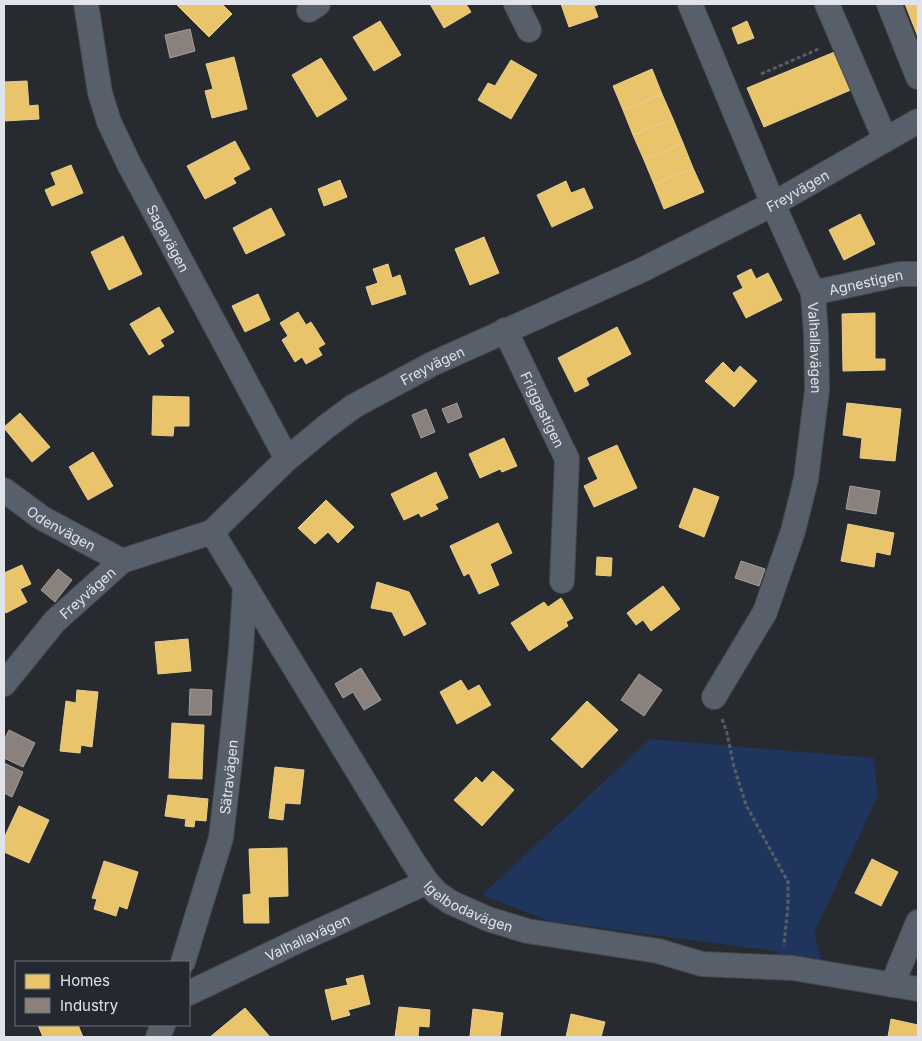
<svg xmlns="http://www.w3.org/2000/svg" width="922" height="1041" viewBox="0 0 922 1041" font-family="Inter,sans-serif">
<rect width="100%" height="100%" fill="#272a2e"/>
<!-- green -->
<path fill="#20355e" d="M650,739L874,758L878,796L814,933L826,978L774,951L549,921L482,895Z"/>
<!-- homes -->
<path fill="#e9c46a" stroke="#e6cd90" d="M176,4H222L232,14L209,37Z
M430,4H466L471,12L444,28Z
M561,4H600L594,6L598,17L569,27Z
M905,4H918V38V37Z
M380,21L401,55L374,71L353,37Z
M747,21L754,38L738,44L732,28Z
M837,51L853,89L764,127L747,88Z
M234,57L247,109L212,118L205,91L213,89L206,64Z
M321,58L347,99L317,117L292,75Z
M511,60L537,75L511,119L478,100L488,83L495,86Z
M652,69L662,94L623,110L613,86Z
M27,81L29,106L38,105L39,119L4,121V82Z
M662,94L673,119L633,135L623,110Z
M673,119L683,143L644,160L633,135Z
M235,141L250,169L233,178L236,183L205,199L187,166Z
M683,143L693,168L654,184L644,160Z
M71,165L83,193L52,206L45,190L56,185L51,173Z
M693,168L704,192L664,209L654,184Z
M340,180L347,197L324,206L318,189Z
M566,181L571,193L584,188L593,208L552,227L537,195Z
M271,208L285,235L246,254L233,228Z
M860,214L875,244L844,260L829,230Z
M123,236L142,274L109,290L91,252Z
M484,237L499,273L470,285L455,249Z
M388,264L392,278L400,275L406,294L372,305L366,287L378,283L373,269Z
M751,269L756,279L768,273L782,300L746,318L733,293L743,288L737,276Z
M258,294L270,320L245,332L232,306Z
M159,307L174,332L160,340L164,346L149,355L130,324Z
M298,312L306,325L311,322L325,344L318,348L322,355L306,364L302,357L295,362L282,340L288,336L280,323Z
M875,313V359H885V370L843,371L842,314Z
M617,327L631,354L586,378L589,385L575,392L558,358Z
M723,362L734,373L740,366L757,381L734,407L705,381Z
M153,396L189,397V426H174L173,436L152,435Z
M847,403L901,409L895,461L860,458L862,438L843,435Z
M20,413L50,447L32,462L4,428V427Z
M504,438L517,466L502,472L500,469L480,478L469,454Z
M617,445L637,488L594,507L584,486L598,479L588,458Z
M93,452L113,486L88,500L69,467Z
M436,472L448,498L435,504L438,509L421,517L419,513L404,520L391,494Z
M694,488L719,497L704,537L679,527Z
M326,500L354,527L338,543L328,532L315,544L298,528Z
M498,523L512,553L490,564L499,585L479,594L469,573L464,576L450,546Z
M848,524L894,533L890,555L876,552L874,567L841,561Z
M597,557L612,558L611,576L596,575Z
M22,565L31,584L20,589L27,602L6,613L4,609V573Z
M377,582L409,592L426,624L404,636L392,612L371,608Z
M663,586L680,609L651,631L643,620L636,625L627,613Z
M561,598L573,618L566,622L568,626L529,651L511,623L544,602L548,607Z
M188,639L191,671L158,674L155,642Z
M461,680L468,691L479,685L491,705L457,724L440,692Z
M77,690L98,692L92,747L81,745L80,753L60,751L66,701L76,703Z
M587,701L618,730L582,768L551,739Z
M172,723L204,725L202,779L169,778Z
M275,767L304,770L300,804L285,803L283,820L269,818Z
M493,771L514,790L482,826L454,800L476,777L482,783Z
M168,795L208,799L206,821L195,820L194,827L185,826L186,819L165,816Z
M19,806L49,820L29,863L4,852V838Z
M287,848L288,896L268,897L269,923H244L243,895L251,894L249,849Z
M872,859L898,872L881,906L855,893Z
M104,861L138,872L127,909L119,906L116,916L94,909L97,899L92,898Z
M363,975L370,1004L348,1010L350,1015L332,1020L325,990L348,985L346,979Z
M399,1007L430,1010L429,1027L419,1026L418,1037H395Z
M245,1008L270,1037H210Z
M473,1009L503,1013L500,1037L470,1036Z
M571,1014L605,1022L601,1037H566Z
M891,1019L918,1025V1037H888Z
M38,1025H78L83,1037H43Z"/>
<!-- industry -->
<path fill="#8a817c" stroke="#a49e9d" d="M190,29L195,51L170,58L165,35Z
M457,403L462,417L448,423L442,409Z
M426,409L435,432L421,438L412,415Z
M850,486L880,491L876,514L846,509Z
M741,561L765,569L759,586L735,578Z
M58,569L72,580L55,602L41,590Z
M361,668L381,700L364,710L353,692L343,698L335,684Z
M639,674L662,690L644,716L621,700Z
M190,689L212,690L211,715H189Z
M9,730L35,743L23,767L4,758V740Z
M4,763L23,772L12,797L4,793Z"/>
<g fill="none" stroke-linecap="round" stroke-linejoin="round">
<defs>
<g id="minor">
<path id="s1" d="M86,4L100,93L109,122L129,164L287,459"/>
<path d="M516,4L529,30"/>
<path id="s2" d="M690,4L773,204L813,293L816,334L817,390L806,479L793,531L765,612L714,697"/>
<path d="M827,4L885,139"/>
<path d="M889,4L918,77"/>
<path d="M309,10L318,4"/>
<path id="s3" d="M813,293L900,274H918"/>
<path id="s4" d="M505,330L567,459L562,581"/>
<path id="s5" d="M4,490L42,518L122,561"/>
<path id="s6" d="M212,532L412,860L427,882L437,893L450,902L488,919L527,931L658,951L702,964L793,968L918,989"/>
<path id="s7" d="M4,684L55,621L122,561L212,532L287,459L327,426L354,406L432,364L642,270L773,204L918,121"/>
<path id="s8" d="M183,962L221,838L229,769L241,650L245,586"/>
<path d="M892,985L918,922"/>
<path id="s9" d="M189,993L304,938L427,882"/>
<path d="M158,1037L163,1025"/>
</g>
</defs>
<!-- minor casing -->
<use href="#minor" stroke="#45484b" stroke-width="26"/>
<!-- path -->
<path stroke="#595e66" stroke-width="3" stroke-dasharray="4 2.5" stroke-linecap="butt" d="M761,74L821,48
M722,719L727,733L734,767L746,805L788,882V905L784,946"/>
<!-- minor -->
<use href="#minor" stroke="#575f6a" stroke-width="24"/>
</g>
<g text-anchor="middle" dominant-baseline="central" stroke-width="5" stroke-linejoin="round" paint-order="stroke">
<!-- street labels -->
<g font-size="14" fill="#e0e3e9" stroke="#242931">
<text stroke="none"><textPath href="#s7" startOffset="949">Freyvägen</textPath></text>
<text stroke="none"><textPath href="#s1" startOffset="251">Sagavägen</textPath></text>
<text stroke="none"><textPath href="#s3" startOffset="54">Agnestigen</textPath></text>
<text stroke="none"><textPath href="#s2" startOffset="369">Valhallavägen</textPath></text>
<text stroke="none"><textPath href="#s7" startOffset="544">Freyvägen</textPath></text>
<text stroke="none"><textPath href="#s4" startOffset="88">Friggastigen</textPath></text>
<text stroke="none"><textPath href="#s5" startOffset="69">Odenvägen</textPath></text>
<text stroke="none"><textPath href="#s7" startOffset="124">Freyvägen</textPath></text>
<text stroke="none"><textPath href="#s8" startOffset="191">Sätravägen</textPath></text>
<text stroke="none"><textPath href="#s6" startOffset="460">Igelbodavägen</textPath></text>
<text stroke="none"><textPath href="#s9" startOffset="131">Valhallavägen</textPath></text>
</g>
</g>
<!-- border -->
<rect width="922" height="1041" fill="none" stroke="#e0e3e9" stroke-width="10"/>
<!-- legend -->
<rect x="15" y="961" width="175" height="65" fill="#242931" stroke="#6f737b"/>
<rect x="25" y="974" width="25" height="15" fill="#e9c46a" stroke="#6f737b"/>
<text x="60" y="986" font-size="15" fill="#e0e3e9">Homes</text>
<rect x="25" y="998" width="25" height="15" fill="#8a817c" stroke="#6f737b"/>
<text x="60" y="1011" font-size="15" fill="#e0e3e9">Industry</text>
</svg>
